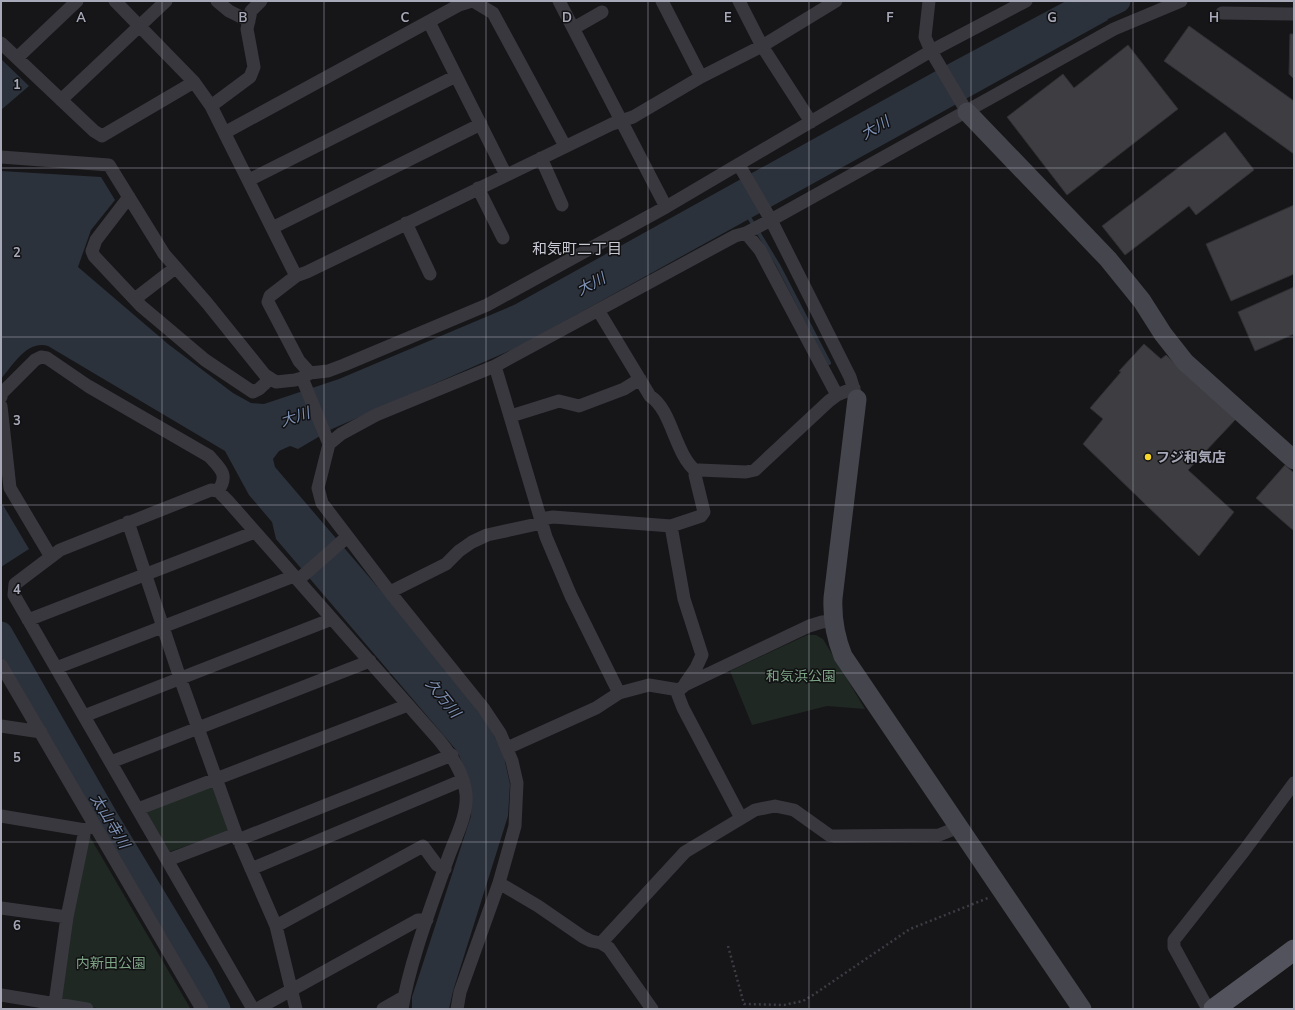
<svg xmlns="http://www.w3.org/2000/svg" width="1295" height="1010" viewBox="0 0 1295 1010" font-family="'Nunito Sans','Noto Sans JP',sans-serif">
<rect width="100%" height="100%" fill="#161618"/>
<!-- green -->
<path fill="#1f2822" d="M807,635H816L823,639L865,709L827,706L752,725L730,671Z
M213,785L229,831L169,852L146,811Z
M90,837L189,1006L190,1009H102L57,1001L70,918Z"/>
<!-- water -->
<path fill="#2b323c" d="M1066,1H1094L1108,20L518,347L332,429L298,449L290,446L279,451L273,459L275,467L423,640L490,727L504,757L510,784L508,816L453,991L449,1009H412V997L471,816C472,790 468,774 457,751L276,539L272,522L249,495L225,451L48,346C27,340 13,365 1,379V171L101,177L115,200L91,230L78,267L168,344L233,393L251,403L264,404L339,379L514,305L952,62Z
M1,59L29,86L1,110Z
M3,505L29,549L1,567V506Z"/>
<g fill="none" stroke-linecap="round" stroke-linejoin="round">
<!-- stream -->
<path stroke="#2b323c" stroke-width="4" d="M747,214L778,265L829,363"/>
<!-- river -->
<path stroke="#2b323c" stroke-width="23" d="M1072,23L1119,1
M1,633L108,820L202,976L219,1009"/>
</g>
<!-- building -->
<path fill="#3d3d42" stroke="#303034" d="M1189,26L1294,101V154L1164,61Z
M1290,34H1294V79L1289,74Z
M1128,45L1178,109L1067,195L1007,117L1063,74L1074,88Z
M1225,132L1254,170L1196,215L1189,206L1125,255L1102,226Z
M1294,205V274L1231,301L1206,244Z
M1294,287V334L1255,351L1238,312Z
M1144,344L1161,359L1166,355L1236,419L1188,470L1234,512L1199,556L1083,444L1103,419L1090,408L1121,372L1119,371Z
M1285,465L1294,473V531L1256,498Z"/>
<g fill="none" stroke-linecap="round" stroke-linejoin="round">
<!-- path -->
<path stroke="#3c3d44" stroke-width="2.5" stroke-dasharray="2 3" stroke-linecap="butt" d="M728,946L744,1004L784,1005L803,1001L813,995L910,929L988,898"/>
<!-- street -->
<path stroke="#39383f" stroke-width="13" d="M115,1L194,82L211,106
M217,1L229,11L249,21
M261,1L251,11L247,29L254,67L250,77L211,106L296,276L270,296L268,302L299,361L310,373
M473,1L493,13L565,146
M559,1L666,207
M662,1L701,77
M739,1L762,46L811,122
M929,1L925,37L931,51L967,112
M1222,13L1294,14
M429,22L506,175
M574,28L602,12
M1,43L94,131L102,136L194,82
M17,58L77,1
M61,100L166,1
M226,132L459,5L472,1
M1,157L109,165L164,254L207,303L265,375L276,382L295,380L302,378L310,373L328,371L344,365L487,305L666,207L931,51L1026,1
M541,158L562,205
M739,165L771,220L850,377L856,396
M249,180L456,76
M478,188L503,238
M129,197L96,240L92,251L94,256L141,306L166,327L205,360L253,392L259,389L270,379
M406,223L430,274
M272,228L481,124
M746,233L760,250L837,395
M296,276L307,272L612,124L633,117L701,77L762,46L836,1
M140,295L175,268
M598,310L650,396C673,411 674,454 697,472
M495,366L546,537L571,596L619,693
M302,378L329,444L318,488L322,503L389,591L484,709L500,733L512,761L517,783L515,826L499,883L460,992L457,1009
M1,397L2,393L35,360L41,357L47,358L88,386L209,456C221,469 229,475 218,491
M1,406L10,488L51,557
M511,416L559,401L579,406L624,389L640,379
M329,444L341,434L376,415L495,366L735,236L746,233L771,220L1114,29L1181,1
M541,519L553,517L671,526L701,516L704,512L695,475L699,470L746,472L755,470L829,401L837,395L854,388
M128,522L180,678L236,834L276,926L296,1009
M671,526L684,599L702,655L696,668L685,684
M298,580L347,537
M390,592L446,564L459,551L472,542L487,535L542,523
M28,620L255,532
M1,665L202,1009
M56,668L294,576
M679,690L678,695L683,708L741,818
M84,716L332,619
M1,726L41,732
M507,748L596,708L619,693L649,685L679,690L685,685L809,626L822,622L833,621
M111,762L370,661
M138,809L408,705
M1,816L85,830L93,826
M238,840L452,755
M168,860L236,834
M251,869L463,780
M499,883L538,906L583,937L591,941L601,943L609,948L652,1009
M1,908L67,917
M276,926L423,846L437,865L445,869
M601,943L685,852L755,810L775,806L794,810L829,835L834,836L939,835L959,827
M1,995L87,1009
M55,1003L67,917L85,830
M253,1009L14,595L15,584L60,550L211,490L218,491L228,501L439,740C451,755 464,773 466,794C468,816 454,840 447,861C431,907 410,961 402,1009
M257,1009L418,920H427
M383,1009L404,997
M1208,1009L1174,947V940L1244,851L1294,783"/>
<!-- secondary -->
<path stroke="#44454d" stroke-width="19" d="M967,112L1108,259L1142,301L1163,334L1185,362L1294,460
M857,399L833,598C832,619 835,636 843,656L1082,1009"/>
<!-- primary -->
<path stroke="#52535c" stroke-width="21" d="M1214,1009L1294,950"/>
</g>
<!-- grid -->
<path fill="none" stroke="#a7a9b8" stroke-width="1" stroke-opacity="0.55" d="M162,1V1009M324,1V1009M486,1V1009M648,1V1009M809,1V1009M971,1V1009M1133,1V1009M1,168H1294M1,337H1294M1,505H1294M1,673H1294M1,842H1294"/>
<!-- markers -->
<circle fill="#f7d52f" stroke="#111113" stroke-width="1.5" cx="1148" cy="457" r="4"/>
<g text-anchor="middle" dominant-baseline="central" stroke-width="3" stroke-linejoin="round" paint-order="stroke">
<!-- poi labels -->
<g font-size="14" font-weight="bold" fill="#a7a9b8" stroke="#111113" text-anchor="start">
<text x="1156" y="457">フジ和気店</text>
</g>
<!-- park labels -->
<g font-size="14" fill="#7ea486" stroke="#111113">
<text x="801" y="676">和気浜公園</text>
<text x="111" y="963">内新田公園</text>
</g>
<!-- water labels -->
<g font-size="15" font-style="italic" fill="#7d91b4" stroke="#111113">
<text transform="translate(875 128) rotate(-30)">大川</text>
<text transform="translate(591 284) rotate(-28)">大川</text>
<text transform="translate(295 417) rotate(-18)">大川</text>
<text transform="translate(443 698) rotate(51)">久万川</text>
<text transform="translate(110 821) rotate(59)">太山寺川</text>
</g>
<!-- neighbourhood labels -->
<g font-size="15" fill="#c8c9d4" stroke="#111113">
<text x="577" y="249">和気町二丁目</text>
</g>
</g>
<g font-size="13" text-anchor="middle" font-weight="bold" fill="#a7a9b8" stroke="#111113" stroke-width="3" stroke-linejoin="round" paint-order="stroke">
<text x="81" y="22">A</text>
<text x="243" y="22">B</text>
<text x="405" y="22">C</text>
<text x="567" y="22">D</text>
<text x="728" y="22">E</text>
<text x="890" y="22">F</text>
<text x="1052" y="22">G</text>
<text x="1214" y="22">H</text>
<text x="17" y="89">1</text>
<text x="17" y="257">2</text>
<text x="17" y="425">3</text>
<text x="17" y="594">4</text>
<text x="17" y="762">5</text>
<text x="17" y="930">6</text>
</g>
<!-- border -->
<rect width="1295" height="1010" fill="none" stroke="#a7a9b8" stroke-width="4"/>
</svg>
